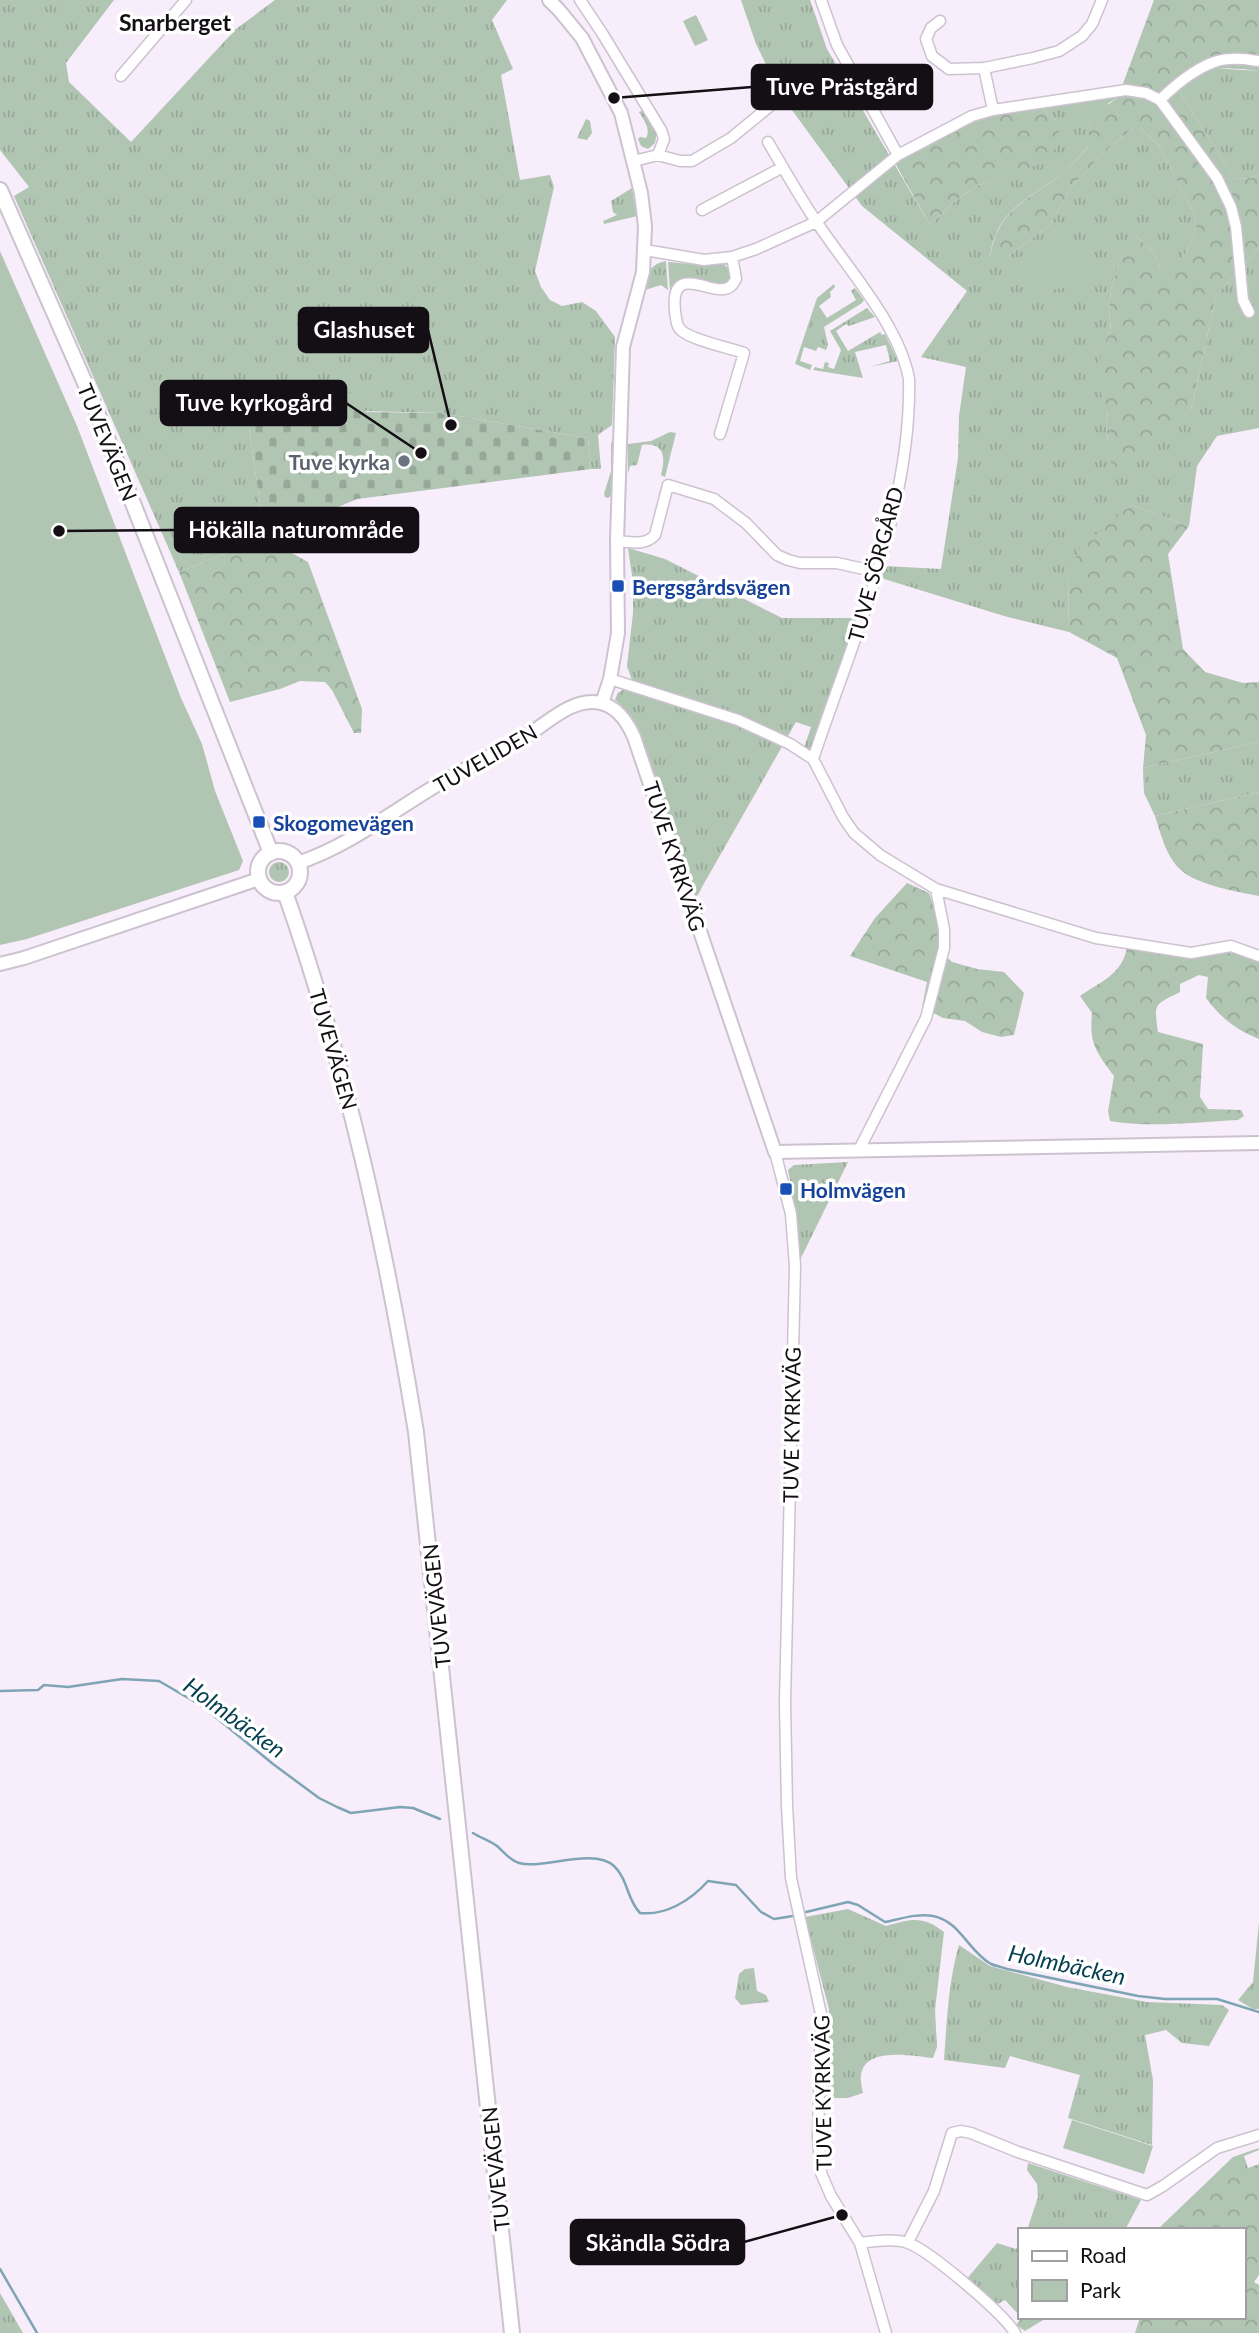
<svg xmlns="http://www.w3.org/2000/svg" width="1259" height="2333" viewBox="0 0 1259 2333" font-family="Lato,sans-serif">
<defs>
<pattern id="grass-tufts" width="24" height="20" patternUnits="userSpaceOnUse" patternTransform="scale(1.75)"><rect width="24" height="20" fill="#b1c5b3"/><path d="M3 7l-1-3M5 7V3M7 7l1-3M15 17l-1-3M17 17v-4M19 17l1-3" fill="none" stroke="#97a899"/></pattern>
<pattern id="forest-crowns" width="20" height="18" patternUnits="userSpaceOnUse" patternTransform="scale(1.75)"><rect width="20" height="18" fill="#b1c5b3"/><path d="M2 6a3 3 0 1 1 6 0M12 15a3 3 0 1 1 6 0" fill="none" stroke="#97a899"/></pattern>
<pattern id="cemetery-stones" width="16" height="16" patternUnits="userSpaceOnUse" patternTransform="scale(1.75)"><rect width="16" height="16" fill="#b1c5b3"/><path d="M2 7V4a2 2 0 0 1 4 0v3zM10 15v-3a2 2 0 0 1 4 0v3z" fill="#97a899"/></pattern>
</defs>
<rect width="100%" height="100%" fill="#f8edfa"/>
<!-- grass -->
<path fill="url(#grass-tufts)" d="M0,0H114L66,63L69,82L131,142L236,29L275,0H507L492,20L513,69L501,75L520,180L550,175L554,187L535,271L541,287L550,300L562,306L582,302L596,311L615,337L612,425L598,435L601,469H591L588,438L441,413L320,410L247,414L265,538L179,572L14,196L29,187L0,150Z
M741,0H810L827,49L930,225L955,201L979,185L1043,162L1056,120L1041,108L1118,97L1092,114L1089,127V146C1079,156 1070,168 1058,177C1025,201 996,211 990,257H1007L1050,225L1072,186L1110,147L1133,128H1140L1159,145L1195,216L1196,234L1185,254L1175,265L1160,268L1154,253L1136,236L1126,243L1111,289L1109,311L1111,330L1103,345L1100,390L1108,410L1106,426L1108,441L1191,410L1216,295L1259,248V428L1217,436L1197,466L1189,526L1131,505L1068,576L1069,632L1004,616L881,578L884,566L941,569L958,458L959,416L966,367L921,357L967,291L862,206L781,95L756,44Z
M1213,68L1259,71V174L1250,178L1235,179L1179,91L1191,80Z
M644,110L657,132L655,143L648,149L641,146L638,139L640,137L646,138C651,129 644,120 639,112Z
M586,119L590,121L592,133L587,140L577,138Z
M632,188L637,216L604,224L603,221L617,215L613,212L611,201Z
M666,261L668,290L661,285L642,291C646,276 649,264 666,261Z
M668,262L701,265L723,264L732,271V278L728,283C712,287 699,274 683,281C678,283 674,288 670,291Z
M834,284L835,287L830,292L831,297L819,306L827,318L856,300L851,291L855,288L864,300L862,303L824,327L828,345L826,350L818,347L816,351L804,347L800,361L812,365L810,370L795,364L817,298Z
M867,308L875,317L849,326L846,324L836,331L848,351L880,332L882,335L885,334L898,361L869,367L890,361L886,345L855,352L863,378L813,370L815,367L823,369L825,362L829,363L828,367L834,369L841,350L830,331Z
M670,432L676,433L665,477L661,475C666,457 664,442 642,445L637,465L630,466L628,474V444L651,441Z
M615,438L614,493L608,498L605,497L604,494L611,471V443Z
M628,548L665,559L782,618H859L867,621L819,755L804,748L811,727L796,722L702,887L698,895L693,897L639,732L630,716L615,699L618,693L633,683L627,666L633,613V582Z
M1259,742V792L1155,816L1144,793L1143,768Z
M269 872a10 10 0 1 1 20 0a10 10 0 1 1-20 0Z
M848,1162L800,1260L796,1213L788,1170L794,1165Z
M848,1909L886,1926C910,1919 923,1915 944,1932L935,2010L937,2047L933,2058C913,2056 865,2046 861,2075C860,2080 862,2088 863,2093L848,2098H826L829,2009L805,1917Z
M1259,1922V2009H1253L1238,2000L1253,1982Z
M959,1945L990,1966L1067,1987L1147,2002L1222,2005L1229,2010L1209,2046L1182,2043L1166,2030L1145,2035L1153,2080L1152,2145L1068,2118L1080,2075L1010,2056L1005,2068L944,2060C947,2021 948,1983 959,1945Z
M754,1968L757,1991L766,1995L769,2002L741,2005L735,1998L739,1974L745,1969Z
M1028,2163L1141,2200L1125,2230H1027L1038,2197L1037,2184L1027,2170Z
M997,2243L1016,2249L1019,2246V2315L1005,2300L994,2306L965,2281Z
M0,2293L23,2333H0Z
M1022,2317H1048L1025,2331L1016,2325Z"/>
<!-- forest -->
<path fill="url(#forest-crowns)" d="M1154,0H1259V71C1221,66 1208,65 1179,91L1235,179L1250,178L1259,174V248L1216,295L1191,410L1112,471L1106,425L1108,411L1100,390L1098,371L1103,345L1111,330L1109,311L1111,289L1126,242L1136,236L1154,253L1160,268L1175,264L1185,254L1196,234L1195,216L1159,145L1140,128H1133L1110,147L1072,186L1050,225L1007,257H990C998,210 1024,202 1058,177C1069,168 1079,157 1089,146V127L1093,107L1109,104L1118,97Z
M1041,108L1056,120L1061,142L1043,163L979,185L955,201L930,225L895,163L939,135L990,116Z
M1131,505L1189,526L1168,554L1183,649L1205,672L1243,683L1259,682V742L1143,768L1146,735L1117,658L1069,632L1068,576L1080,548Z
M265,538L308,562L362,709L361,733H354L332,690L325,682L300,681L280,689L230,702L179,572Z
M1259,792V896C1238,892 1197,885 1181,870C1166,857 1161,834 1155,816Z
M907,883L929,893L939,922L938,948L952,962L977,969L1004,972L1024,993L1014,1035L1001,1037L982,1032L965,1021L943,1018L922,1007L927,982L850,956L875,918Z
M1127,947C1145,950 1171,957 1188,957C1221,956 1224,946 1259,961V1039C1235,1029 1221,1018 1206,998L1208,977L1199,975L1180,984V992C1154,1005 1154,1003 1158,1032L1203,1044L1200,1097L1208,1109L1241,1110L1244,1116L1238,1120C1199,1122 1147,1128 1110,1121L1108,1111L1114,1076C1096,1051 1089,1044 1092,1013L1080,996C1100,982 1123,974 1127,947Z
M1259,2148V2150L1244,2156L1248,2168L1259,2164V2275L1254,2282L1259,2285V2333H1135L1140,2317H1243V2230H1157L1233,2157Z"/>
<!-- cemetery -->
<path fill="url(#cemetery-stones)" d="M362,392L365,412L441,413L588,438L591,469L357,499L265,538L247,414L319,410L321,395Z"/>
<!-- park -->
<path fill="#b1c5b3" d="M696,15L708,40L695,46L683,21Z
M1091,243L1098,281L1025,295L1018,257Z
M0,251L77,426L181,698L202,744L215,791L243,861L239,870L27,939L0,945Z
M1072,2120L1153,2146L1144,2174L1063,2148Z"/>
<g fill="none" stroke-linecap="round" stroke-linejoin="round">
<!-- stream -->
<path stroke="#7ea5b4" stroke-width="2.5" d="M0,1691L38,1690L44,1685L68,1687L122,1679L159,1681L202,1706L273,1764L319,1798L337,1807L351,1813L400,1807L413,1808L440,1819
M473,1833C481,1838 490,1841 497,1846C504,1852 509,1860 519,1863C542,1870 593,1847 614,1866C628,1879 627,1900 640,1913C666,1916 691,1900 708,1881L736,1885L761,1912L774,1919L793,1916
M806,1912L848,1902L858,1905L885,1922C900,1919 917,1913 933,1916C960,1921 969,1952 991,1964C996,1966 1002,1967 1007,1969L1138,1996L1165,1999H1217L1259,2012
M0,2269L37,2333"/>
<defs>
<path id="minor" d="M580,0L602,33L661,130L664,139L658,155
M821,0L837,45L898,155
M940,21L931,28L926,39L932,56L949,69L984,68L1033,58L1059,51L1082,36L1092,24L1102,0
M984,68L993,110
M121,76L186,0
M1160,100C1177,83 1206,59 1231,59C1240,58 1250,60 1259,61
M768,142C784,169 799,196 816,221C846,267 899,324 909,379C912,507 853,639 813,759
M634,161L658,155L680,161H692L731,138L781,97
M702,210L783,167
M645,250L704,260L732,257L756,249L816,222L898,155L972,116L993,110L1126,90L1146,93L1160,100L1217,178L1231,207L1236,227L1243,300L1249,312
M720,434L744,353C730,348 692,340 682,331C676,327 676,318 675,311C670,263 708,293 724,289C731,288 733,284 736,279L732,257
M617,541C631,542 645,546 655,535L668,485L714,499L746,523L777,555L788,560L800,563H837L877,572
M610,679L738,720L790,744L813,759L843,817L854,833L880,855L936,889L1096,938L1191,953L1231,946L1259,956
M860,1148L926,1018L944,948V929L936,889
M775,1152L791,1214L795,1266L785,1703L787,1806L791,1878L821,2014L818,2139L821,2173L831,2196L860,2243L886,2333
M908,2242L934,2191L952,2133L961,2131L971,2133L1018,2152L1147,2195L1163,2186L1217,2148L1259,2135
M860,2243C873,2241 895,2238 908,2243C930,2251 1003,2313 1015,2333"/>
<path id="tertiary" d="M549,0L559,10L582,38L621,113L641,193L645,226L643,272L623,347L617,541L618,633L610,679L602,703
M298,863C351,845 394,810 442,782C470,766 499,752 526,736C546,724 568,702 592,702C614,702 626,719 634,737L775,1152L1259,1143
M0,964L24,958L259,879"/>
<path id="secondary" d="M0,190L89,392L271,853
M258 872a21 21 0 1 1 42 0a21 21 0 1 1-42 0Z
M285,892C347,1069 386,1247 416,1432L512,2333"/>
</defs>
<!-- minor casing -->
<use href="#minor" stroke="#cdc2cf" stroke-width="13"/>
<!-- tertiary casing -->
<use href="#tertiary" stroke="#cdc2cf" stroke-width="16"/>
<!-- secondary casing -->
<use href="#secondary" stroke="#cdc2cf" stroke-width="18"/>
<!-- minor -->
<use href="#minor" stroke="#fff" stroke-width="10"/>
<!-- tertiary -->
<use href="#tertiary" stroke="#fff" stroke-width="12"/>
<!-- secondary -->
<use href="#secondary" stroke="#fff" stroke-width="14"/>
</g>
<!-- markers -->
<circle fill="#6b7280" stroke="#fff" stroke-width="2.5" cx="404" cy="461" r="7"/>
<g fill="#1a4fb4" stroke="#fff" stroke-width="2.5">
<rect x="611" y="579" width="14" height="14" rx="3.5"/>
<rect x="252" y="815" width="14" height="14" rx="3.5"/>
<rect x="779" y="1182" width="14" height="14" rx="3.5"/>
</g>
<g text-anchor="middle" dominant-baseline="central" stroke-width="7" stroke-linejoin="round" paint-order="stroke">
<!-- street labels -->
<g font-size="21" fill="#130f14" stroke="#fff">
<text transform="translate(108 442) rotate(68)">TUVEVÄGEN</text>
<text transform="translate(875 564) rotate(-75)">TUVE SÖRGÅRD</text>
<text transform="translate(485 758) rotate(-30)">TUVELIDEN</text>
<text transform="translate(675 856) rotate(72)">TUVE KYRKVÄG</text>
<text transform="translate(334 1049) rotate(74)">TUVEVÄGEN</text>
<text transform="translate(791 1425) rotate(-89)">TUVE KYRKVÄG</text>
<text transform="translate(436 1606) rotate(-96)">TUVEVÄGEN</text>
<text transform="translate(822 2093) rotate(-91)">TUVE KYRKVÄG</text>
<text transform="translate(495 2169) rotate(-96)">TUVEVÄGEN</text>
</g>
<!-- worship labels -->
<g font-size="21" font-weight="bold" fill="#5b616d" stroke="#fff" text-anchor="end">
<text x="390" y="461">Tuve kyrka</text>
</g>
<!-- transit labels -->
<g font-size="21" font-weight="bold" fill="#164399" stroke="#fff" text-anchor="start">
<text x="632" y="586">Bergsgårdsvägen</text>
<text x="273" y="822">Skogomevägen</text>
<text x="800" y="1189">Holmvägen</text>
</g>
<!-- neighbourhood labels -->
<g font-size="23" font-weight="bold" fill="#130f14" stroke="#fff">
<text x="175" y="22">Snarberget</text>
</g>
<!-- water labels -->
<g font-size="23" font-style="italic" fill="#023e4f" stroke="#fff">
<text transform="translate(235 1717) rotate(36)">Holmbäcken</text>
<text transform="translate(1067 1964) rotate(12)">Holmbäcken</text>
</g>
</g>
<!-- callouts -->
<path fill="none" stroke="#130f14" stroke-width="2.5" d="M614 98L752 87M451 425L428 330M421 453L346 403M59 531L175 530M842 2215L744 2242"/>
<g fill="#130f14" stroke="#fff" stroke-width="2.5">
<circle cx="614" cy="98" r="7"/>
<circle cx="451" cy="425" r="7"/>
<circle cx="421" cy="453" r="7"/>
<circle cx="59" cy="531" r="7"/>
<circle cx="842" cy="2215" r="7"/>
</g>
<g fill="#130f14" stroke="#130f14" stroke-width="2.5">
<rect x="752" y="65" width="180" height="44" rx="7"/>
<rect x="299" y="308" width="129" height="44" rx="7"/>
<rect x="161" y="381" width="185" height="44" rx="7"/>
<rect x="175" y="508" width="243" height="44" rx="7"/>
<rect x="571" y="2220" width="173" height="44" rx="7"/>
</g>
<g font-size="23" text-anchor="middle" font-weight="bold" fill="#fff">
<text x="842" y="95">Tuve Prästgård</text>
<text x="364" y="338">Glashuset</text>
<text x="254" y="411">Tuve kyrkogård</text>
<text x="296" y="538">Hökälla naturområde</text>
<text x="658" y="2251">Skändla Södra</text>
</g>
<!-- legend -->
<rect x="1018" y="2228" width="228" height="91" fill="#ffffff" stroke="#a19fa1" stroke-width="2"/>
<rect x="1032" y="2251" width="35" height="10" fill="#ffffff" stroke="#a19fa1" stroke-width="2"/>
<text x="1080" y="2263" font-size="21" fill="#130f14">Road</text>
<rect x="1032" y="2280" width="35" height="21" fill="#b1c5b3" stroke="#a19fa1" stroke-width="2"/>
<text x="1080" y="2298" font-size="21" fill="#130f14">Park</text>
</svg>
